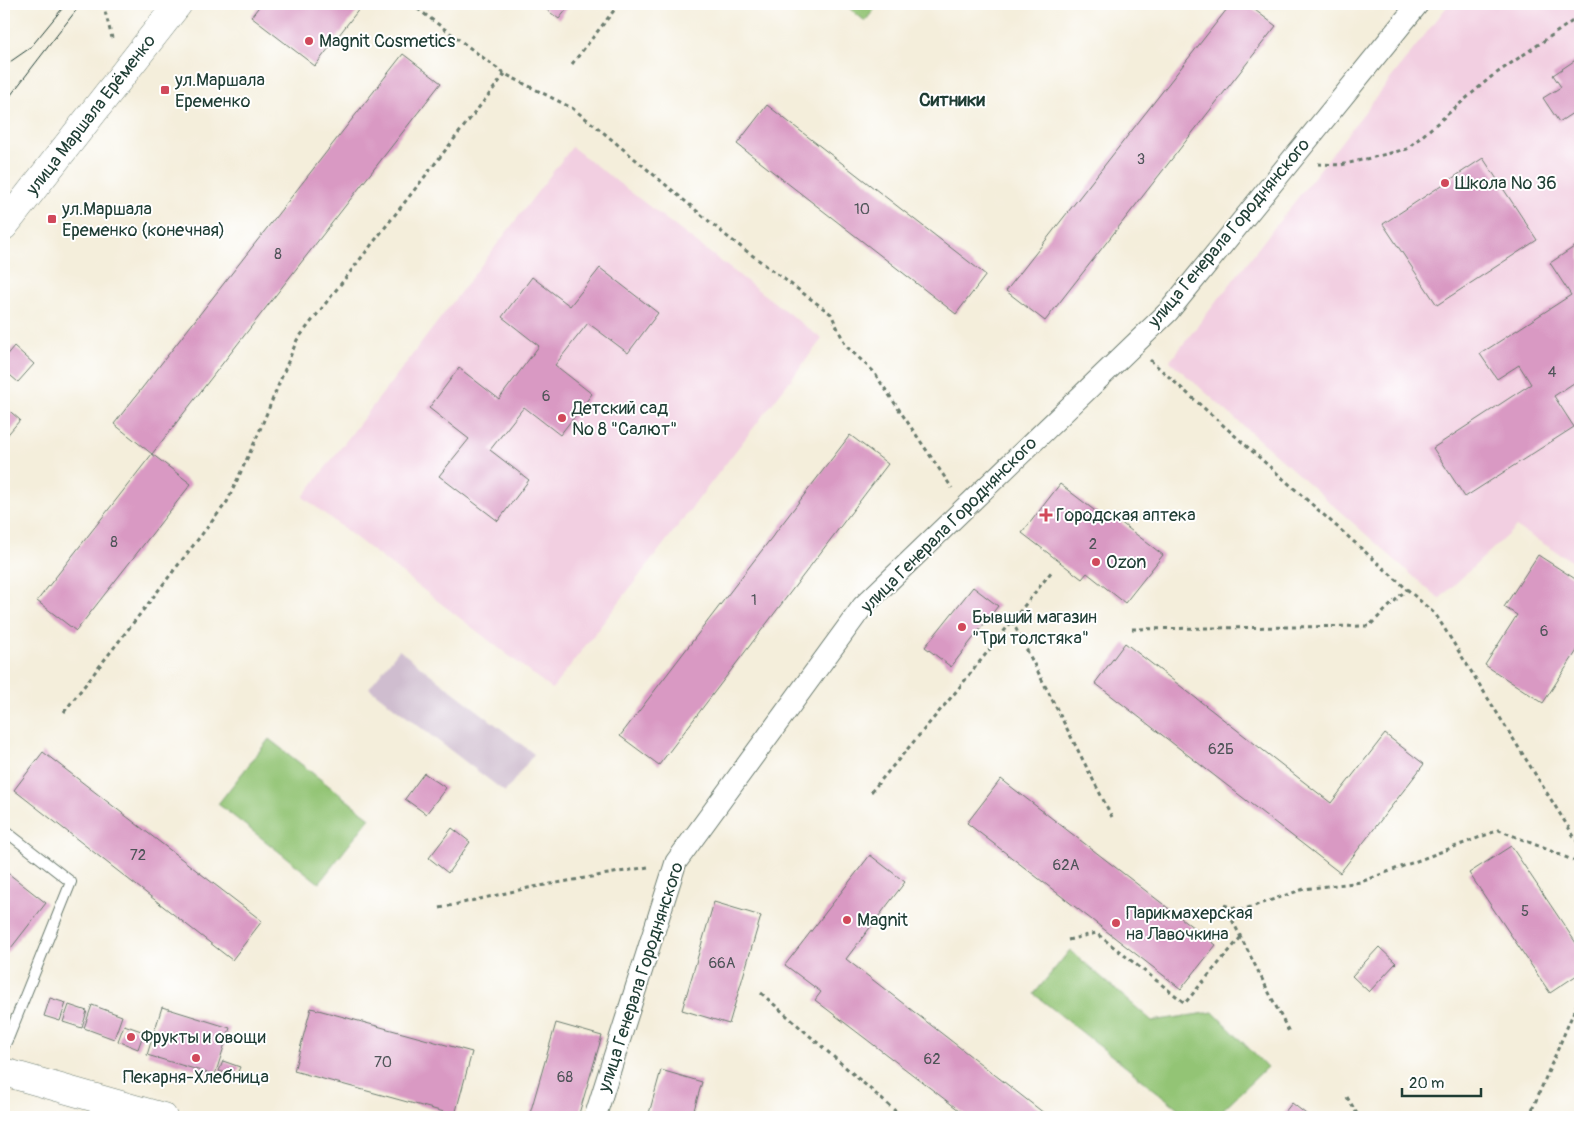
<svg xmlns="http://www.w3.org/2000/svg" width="1584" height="1121" viewBox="0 0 1584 1121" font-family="Pangolin,sans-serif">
<rect width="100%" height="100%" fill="#fff"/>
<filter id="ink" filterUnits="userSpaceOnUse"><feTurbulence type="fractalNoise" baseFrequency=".02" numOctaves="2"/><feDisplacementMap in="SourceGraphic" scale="10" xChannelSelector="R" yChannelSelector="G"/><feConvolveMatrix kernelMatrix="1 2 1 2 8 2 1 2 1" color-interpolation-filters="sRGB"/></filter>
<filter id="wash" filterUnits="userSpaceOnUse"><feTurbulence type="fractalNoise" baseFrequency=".0096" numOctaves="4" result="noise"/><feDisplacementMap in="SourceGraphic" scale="20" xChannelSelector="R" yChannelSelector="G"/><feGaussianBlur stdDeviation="1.12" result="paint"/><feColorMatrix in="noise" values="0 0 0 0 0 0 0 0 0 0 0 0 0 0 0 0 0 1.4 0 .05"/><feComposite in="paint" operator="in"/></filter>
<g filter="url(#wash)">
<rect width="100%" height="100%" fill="#f4eedb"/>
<!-- built -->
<path fill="#f2cfe1" d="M1449,4H1580V566L1516,527L1439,599L1170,361Z
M572,147L822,339L552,689L303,497Z"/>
<!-- industrial -->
<path fill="#cfbdcf" d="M399,650L534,754L505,792L369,688Z"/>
<!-- green -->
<path fill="#93c474" stroke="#598054" d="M844,4H879L865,21Z
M269,739L370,818L319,883L218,804Z
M1070,950L1152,1021L1213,1012L1267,1067L1215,1117H1189L1034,994Z"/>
<g id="blocks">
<!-- building -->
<path fill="#d999c3" d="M261,4H363L315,66L251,17Z
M539,4H571L559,19Z
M1231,4H1247L1276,26L1045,321L1006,291Z
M403,54L441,83L152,454L114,424Z
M1580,57V117L1576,111L1559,122L1543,98L1561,87L1553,75Z
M767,105L986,275L956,314L737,144Z
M1483,158L1537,240L1437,305L1383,224Z
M1580,243V379L1554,396L1574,427L1465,497L1433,448L1531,384L1519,365L1497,379L1480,354L1571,295L1550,263Z
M600,268L658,313L628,353L588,323L555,365L592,394L560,435L524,407L490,450L529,480L498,521L439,476L469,439L429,408L459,368L499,399L539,346L502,317L532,277L570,306Z
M14,346L34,364L18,382L4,370V358Z
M4,406L20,420L4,439Z
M850,435L888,464L659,765L620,736Z
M152,454L191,484L76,631L37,601Z
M1060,484L1107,520L1111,515L1163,555L1125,603L1087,573L1082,579L1022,533Z
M1538,555L1580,582V646L1543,703L1485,665L1517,615L1504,607Z
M973,587L998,606L951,667L925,647Z
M1125,643L1331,803L1385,734L1424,764L1340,873L1095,683Z
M43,752L262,921L232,960L14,790Z
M424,773L446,788L426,814L405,799Z
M1001,779L1216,945L1181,989L967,823Z
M452,828L470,842L448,873L429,858Z
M1511,846L1580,949V973L1550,993L1469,873Z
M870,855L905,882L846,959L1049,1117H968L815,1000L821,992L785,965Z
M4,870L46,903L4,957Z
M714,902L761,916L729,1024L682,1010Z
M1379,947L1396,963L1369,992L1352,976Z
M50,998L66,1003L60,1021L44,1016Z
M69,1005L87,1011L82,1028L63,1022Z
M92,1005L122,1016L114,1039L84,1028Z
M162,1007L230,1028L215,1075L147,1055Z
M311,1008L472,1052L455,1115L294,1071Z
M556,1023L602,1036L578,1117H529Z
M124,1025L144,1032L138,1049L118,1041Z
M223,1061L240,1067L236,1076L219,1071Z
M661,1070L702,1082L692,1117H648Z
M1292,1103L1310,1117H1281Z"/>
</g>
</g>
<g filter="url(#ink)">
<use href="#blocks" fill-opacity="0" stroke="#6a7b6e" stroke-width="1"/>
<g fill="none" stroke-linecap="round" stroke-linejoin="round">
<defs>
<path id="service" d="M4,830L71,882L9,1036L4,1046"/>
<path id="minor" d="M595,1117L676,862L863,606L1168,312L1418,4"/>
<path id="secondary" d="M4,226L178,4
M4,1072L163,1117"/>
</defs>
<!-- service casing -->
<use href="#service" stroke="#6a7b6e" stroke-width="12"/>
<!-- minor casing -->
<use href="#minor" stroke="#6a7b6e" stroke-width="23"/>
<!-- secondary casing -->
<use href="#secondary" stroke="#6a7b6e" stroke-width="29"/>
<!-- path -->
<path stroke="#6a7b6e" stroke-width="3" stroke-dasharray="4 4" stroke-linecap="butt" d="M103,4L112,38
M411,4L505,74L572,108L598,128L729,238L831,314L846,346L873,371L952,488
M572,64L619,4
M1318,164L1341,165L1407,149L1491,77L1580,16
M1150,360L1436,615L1580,846
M1012,621L1112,817
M1132,629L1369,626L1407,589
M64,712L227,502L257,437L297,340L505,74
M871,792L954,694L1052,571
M1224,905L1242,910L1304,889L1361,882L1499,830L1580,863
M1225,906L1289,1032
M440,908L528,888L648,867
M1068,940L1096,933L1185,1003L1241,937
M761,993L902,1117
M1347,1097L1359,1117
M1529,1117L1580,997"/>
<!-- service -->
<use href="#service" stroke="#fff" stroke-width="10"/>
<!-- minor -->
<use href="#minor" stroke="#fff" stroke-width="21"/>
<!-- secondary -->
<use href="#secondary" stroke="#fff" stroke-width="28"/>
<!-- tram -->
<path stroke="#1f3d34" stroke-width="1" d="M4,66L30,48L66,4
M4,104L81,4"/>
</g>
</g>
<!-- markers -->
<g fill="#d1495b" stroke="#fff" stroke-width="2">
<circle cx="309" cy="41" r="5"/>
<rect x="160" y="85" width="10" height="10" rx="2.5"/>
<circle cx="1445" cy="183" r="5"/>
<rect x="47" y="214" width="10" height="10" rx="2.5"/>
<circle cx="562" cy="418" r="5"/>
<path d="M1043.5 507.5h5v5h5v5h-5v5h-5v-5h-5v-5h5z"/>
<circle cx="1096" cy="562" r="5"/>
<circle cx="962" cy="627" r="5"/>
<circle cx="847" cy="920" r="5"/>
<circle cx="1116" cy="923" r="5"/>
<circle cx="131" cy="1037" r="5"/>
<circle cx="196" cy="1058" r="5"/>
</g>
<g text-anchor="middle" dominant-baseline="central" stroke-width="4" stroke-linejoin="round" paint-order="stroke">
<!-- number labels -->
<g font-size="15" fill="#4e5458">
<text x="1141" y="159">3</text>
<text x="862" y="209">10</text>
<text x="278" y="254">8</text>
<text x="1552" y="372">4</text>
<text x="546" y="396">6</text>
<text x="114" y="542">8</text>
<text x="1093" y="544">2</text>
<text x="754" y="600">1</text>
<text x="1544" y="631">6</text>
<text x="1221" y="749">62Б</text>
<text x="138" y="855">72</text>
<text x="1066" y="865">62А</text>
<text x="1525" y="911">5</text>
<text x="722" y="963">66А</text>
<text x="932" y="1059">62</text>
<text x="383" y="1062">70</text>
<text x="565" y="1077">68</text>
</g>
<!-- poi labels -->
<g font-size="18" fill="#1f3d34" stroke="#fff" text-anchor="start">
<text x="319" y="41">Magnit Cosmetics</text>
<text x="175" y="80">ул.Маршала<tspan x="175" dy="21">Еременко</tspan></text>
<text x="1455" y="183">Школа № 36</text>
<text x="62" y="209">ул.Маршала<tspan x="62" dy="21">Еременко (конечная)</tspan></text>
<text x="572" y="408">Детский сад<tspan x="572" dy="21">№ 8 "Салют"</tspan></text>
<text x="1056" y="515">Городская аптека</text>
<text x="1106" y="562">Ozon</text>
<text x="972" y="617">Бывший магазин<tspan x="972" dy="21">"Три толстяка"</tspan></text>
<text x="1126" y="913">Парикмахерская<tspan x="1126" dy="21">на Лавочкина</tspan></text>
<text x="857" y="920">Magnit</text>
<text x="141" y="1037">Фрукты и овощи</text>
<text x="196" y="1077" text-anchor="middle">Пекарня-Хлебница</text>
</g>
<!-- street labels -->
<g font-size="18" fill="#1f3d34" stroke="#fff">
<text transform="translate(91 115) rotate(-52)">улица Маршала Ерёменко</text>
<text transform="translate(1229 233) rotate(-50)">улица Генерала Городнянского</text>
<text transform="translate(949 525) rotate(-45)">улица Генерала Городнянского</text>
<text transform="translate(641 977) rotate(-72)">улица Генерала Городнянского</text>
</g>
<!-- neighbourhood labels -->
<g font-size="19" font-weight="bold" fill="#1f3d34" stroke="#fff">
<text x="952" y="100">Ситники</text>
</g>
</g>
<!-- margin -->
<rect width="1584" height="1121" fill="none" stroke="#fff" stroke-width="20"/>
<!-- scale -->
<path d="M1402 1088v8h79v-8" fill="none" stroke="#1f3d34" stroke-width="2.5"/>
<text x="1409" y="1088" font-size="15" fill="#1f3d34" stroke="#ffffff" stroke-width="4" paint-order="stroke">20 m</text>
</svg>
